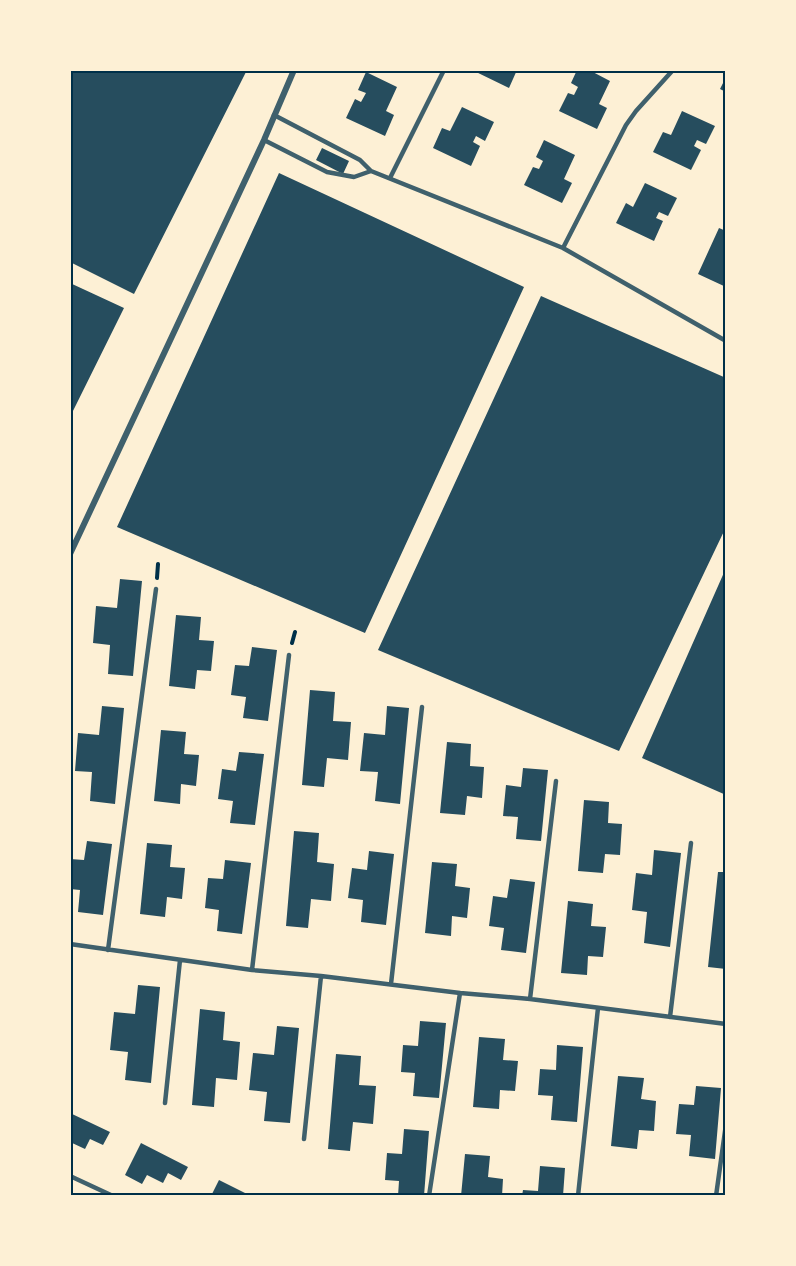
<svg xmlns="http://www.w3.org/2000/svg" width="796" height="1266" viewBox="0 0 796 1266" font-family="Arial,sans-serif">
<rect width="100%" height="100%" fill="#fdf0d5"/>
<!-- building -->
<path fill="#264d5e" d="M70,70H247L134,294L70,262Z
M472,70H517L509,88Z
M577,70H589L610,81L599,104L607,108L597,129L559,111L568,93L574,95L578,87L571,83Z
M366,72L397,87L386,111L394,115L385,136L346,118L355,99L361,102L366,93L358,90Z
M726,77V92L720,89Z
M462,107L494,122L485,141L476,136L473,142L480,146L471,166L433,148L442,128L450,131Z
M682,111L715,126L706,144L697,140L694,146L701,150L691,170L653,152L663,132L671,135Z
M544,140L575,155L564,179L572,183L562,203L524,185L533,167L539,169L543,161L536,157Z
M322,148L349,161L343,174L316,160Z
M279,173L524,287L365,633L117,527Z
M645,183L677,198L668,216L659,212L656,218L663,221L654,241L616,223L626,203L633,207Z
M719,228L726,231V287L698,274Z
M70,283L124,308L70,417Z
M541,296L726,378V527L619,751L378,650Z
M726,568V795L642,758Z
M120,579L142,581L133,676L108,674L110,645L93,643L96,606L117,608Z
M176,615L201,617L199,640L214,641L211,671L197,670L195,689L169,686Z
M252,647L277,650L268,721L243,718L246,697L231,695L235,665L249,666Z
M310,690L335,692L333,721L351,722L348,760L327,758L324,787L302,785Z
M102,706L124,708L115,804L90,801L92,772L75,771L78,733L99,735Z
M387,706L409,708L400,804L375,801L378,772L360,771L364,733L385,735Z
M161,730L186,732L184,754L199,755L196,786L181,784L180,804L154,801Z
M447,742L471,744L470,766L484,767L482,798L467,796L465,815L440,813Z
M239,752L264,754L255,825L230,823L233,801L218,799L222,769L236,771Z
M523,768L548,770L541,841L516,839L518,817L503,816L506,785L521,787Z
M584,800L609,802L608,823L622,824L620,855L605,854L603,873L578,871Z
M294,831L319,833L317,862L334,864L331,901L311,899L308,928L286,926Z
M87,841L112,844L103,915L78,912L80,890L70,889V859L84,860Z
M147,843L172,845L170,867L185,868L182,899L167,897L165,917L140,914Z
M654,850L681,853L670,947L644,943L647,912L632,910L636,873L652,875Z
M369,851L394,854L386,925L361,922L363,900L348,898L352,868L367,870Z
M225,860L251,863L242,934L217,931L219,910L205,908L208,878L223,879Z
M432,862L457,864L455,886L470,888L467,918L452,916L451,936L425,933Z
M718,872H726V969L708,967Z
M510,879L535,882L526,953L501,950L504,928L489,926L493,896L507,898Z
M568,901L593,904L591,926L606,927L603,957L588,956L587,975L561,973Z
M138,985L160,987L151,1083L125,1080L128,1052L110,1050L114,1012L135,1014Z
M200,1009L225,1012L223,1040L240,1042L237,1080L216,1078L214,1107L192,1105Z
M420,1021L446,1023L439,1098L413,1096L415,1073L401,1072L403,1045L418,1046Z
M277,1026L299,1028L290,1123L264,1121L267,1092L249,1090L253,1053L274,1055Z
M479,1037L505,1039L503,1060L518,1061L515,1091L500,1090L499,1109L473,1107Z
M557,1045L583,1047L577,1122L551,1120L553,1096L538,1095L540,1069L556,1070Z
M336,1054L361,1056L359,1085L376,1086L373,1124L353,1122L350,1151L328,1149Z
M618,1076L644,1078L641,1099L656,1101L654,1131L639,1130L637,1149L611,1146Z
M696,1086L721,1088L715,1159L689,1156L691,1135L676,1134L679,1104L694,1105Z
M70,1113L110,1132L103,1145L90,1139L85,1149L70,1142Z
M404,1129L429,1131L424,1196H398L399,1181L385,1180L387,1153L402,1154Z
M141,1143L188,1167L181,1180L168,1173L163,1183L147,1175L142,1184L125,1175Z
M465,1154L490,1156L488,1177L503,1179L502,1196H461Z
M540,1166L565,1168L563,1196H522L523,1190L538,1191Z
M219,1180L251,1196H211Z"/>
<g fill="none" stroke-linecap="round" stroke-linejoin="round">
<!-- path -->
<path stroke="#003049" stroke-width="4" d="M157,578L158,564
M292,643L295,632"/>
<!-- service -->
<path stroke="#3f606c" stroke-width="4.5" d="M274,115L360,160L371,171L563,248L726,341
M264,140L327,172L354,177L371,171
M390,178L444,70
M563,248L626,125L636,111L673,70
M70,944L252,970L321,976L460,993L530,999L726,1024
M108,950L156,589
M252,970L289,655
M391,984L422,707
M530,999L556,781
M670,1017L691,843
M165,1103L180,960
M304,1139L321,976
M70,1176L113,1196
M429,1196L460,993
M578,1196L598,1008
M716,1196L726,1124"/>
<!-- minor -->
<path stroke="#3f606c" stroke-width="6" d="M70,554L264,140L294,70"/>
</g>
<!-- border -->
<rect width="796" height="1266" fill="none" stroke="#fdf0d5" stroke-width="144"/>
<rect x="72" y="72" width="652" height="1122" fill="none" stroke="#003049" stroke-width="2"/>
</svg>
